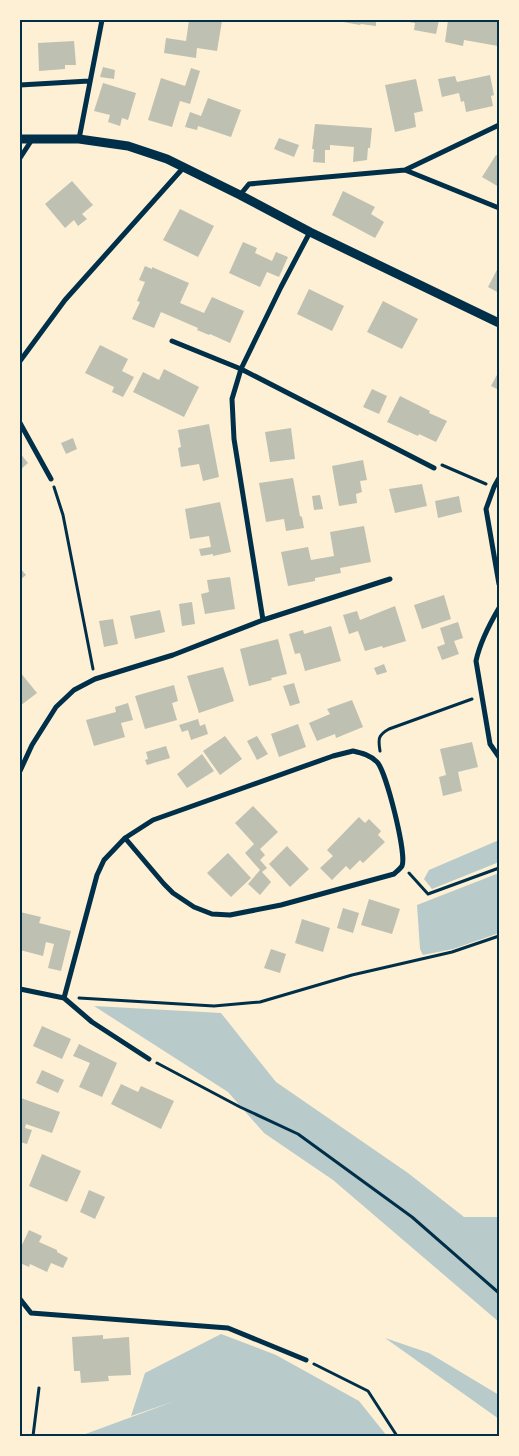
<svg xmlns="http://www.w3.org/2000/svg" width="519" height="1456" viewBox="0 0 519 1456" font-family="'DM Sans',sans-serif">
<rect width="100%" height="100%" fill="#fdf0d5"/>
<!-- green -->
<path fill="#b9caca" d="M499,840V862L432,889L424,879L429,870Z
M499,873V933L453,949L423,955L420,949L417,905Z
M94,1006L221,1013L276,1082L408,1173L464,1217H499V1322L333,1180L264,1133L228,1092Z
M221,1334L276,1355L359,1401L387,1436H80L175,1401L131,1416L145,1373Z
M385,1338L429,1353L499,1395V1419Z"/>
<!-- building -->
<path fill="#bec0b2" d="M189,20L222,21L217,51L197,48L196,58L164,53L166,38L186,41Z
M332,20H376V26L361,24L360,25Z
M409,20H439L436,34L414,30L415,23L409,22Z
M448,20L465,22V20H499L498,46L464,40L463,46L445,42Z
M74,41L76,65H65V69L39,71L38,43Z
M103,67L115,70L114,79L100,77Z
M191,68L200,71L190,104L180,101L172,127L148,120L161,78L185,86Z
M490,75L494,95L491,96L493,106L466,112L464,101L461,102L459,93L442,97L438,79L455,76L457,82Z
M416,79L423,111L414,113L416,127L395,132L385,85Z
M103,83L136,93L128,120L122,118L120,126L108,122L110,115L94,111Z
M208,98L241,110L231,137L198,126L197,130L185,127L190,112L201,116Z
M315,124L372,128L370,148H368L367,160L353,162L354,147L330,145V150H325V163L313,162L314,149H312Z
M279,138L299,145L294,157L274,149Z
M496,155L499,156V187L482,177Z
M72,181L93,205L82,214L87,219L78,226L74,220L65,228L45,204Z
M343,191L375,207L371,214L384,222L375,238L332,215Z
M180,209L214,226L198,257L163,240Z
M243,242L257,248L255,253L272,261L276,252L288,257L279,277L267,272L260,287L229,273Z
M145,266L152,269V267L189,283L180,303L204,313L212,297L244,311L230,343L210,334L209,335L197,330L198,328L161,312L154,328L132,319L140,302L137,301L145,282L139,280Z
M499,266V293L488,287Z
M309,289L344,306L332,331L297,314Z
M383,301L418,319L402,349L367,332Z
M100,345L128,359L122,371L134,377L123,397L112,392L114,387L85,373Z
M164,369L199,387L184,417L133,392L143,372L159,380Z
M499,371V390L491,386Z
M372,389L387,396L379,414L363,407Z
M400,396L430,411L429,413L447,421L436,442L419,434L418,436L387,422Z
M209,424L219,477L203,481L199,464L181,467L178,448L181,447L178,430Z
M291,428L295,459L270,462L265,432Z
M73,438L77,449L66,454L61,443Z
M20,453L28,463L20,470Z
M363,460L367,480L360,481L362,492L356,494L357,503L339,506L332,466Z
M293,478L300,516L302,517L304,528L286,531L284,519L266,522L259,483Z
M422,484L427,506L395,513L389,489Z
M320,495L323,509L314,510L312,496Z
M459,496L462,512L438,518L435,501Z
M220,502L231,552L213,556V554L201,556L199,549L211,547L209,536L190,539L185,509Z
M364,526L371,562L340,568L341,573L315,578V581L288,586L281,552L308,547L311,560L334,556L330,532Z
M20,568L26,575L20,580Z
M230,577L235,609L205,614L201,594L209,592L207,580Z
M444,595L451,619L422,629L414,605Z
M192,602L195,624L182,626L179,604Z
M395,606L406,641L383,648L382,646L365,651L358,631L349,634L343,615L357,611L360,620Z
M160,610L165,632L135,639L130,616Z
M113,619L118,644L104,647L99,621Z
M458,622L463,638L454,641L459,654L442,660L437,647L445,644L440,628Z
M331,626L341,661L305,671L300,653L295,654L289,634L303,630L304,634Z
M278,639L287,674L271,678L272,680L249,686L240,649Z
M384,664L387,672L377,675L374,668Z
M223,667L234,701L199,713L187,676Z
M20,672L37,693L20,706Z
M294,683L300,703L290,706L283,686Z
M174,685L178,701L172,703L177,720L145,729L135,696Z
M352,700L363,727L336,738L335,734L317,741L309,723L330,714L327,709Z
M128,703L133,720L121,723L125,737L94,746L86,720L116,712L115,707Z
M198,719L200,726L205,724L208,734L191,740L188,730L182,732L179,725Z
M298,724L306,747L279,757L271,734Z
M225,736L242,759L220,775L203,751Z
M257,736L268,754L257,760L247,741Z
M472,742L478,767L458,772L462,791L443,796L439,777L446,775L440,749Z
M166,746L170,758L147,765L145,760L148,759L146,752Z
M202,754L214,771L187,788L177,774Z
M253,806L278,832L260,849L265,855L260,860L267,868L262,872L271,882L260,895L248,884L260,870L245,853L254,844L235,823Z
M359,817L365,823L369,819L381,831L378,835L385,842L363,863L360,860L350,870L346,866L332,880L320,868L333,856L327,850Z
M287,846L309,869L290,887L269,864Z
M228,853L251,878L231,897L207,873Z
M369,899L400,909L392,934L361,925Z
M343,908L359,913L353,933L337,928Z
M20,912L41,917L39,923L71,931L61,971L48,968L54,944L46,942L43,956L20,950Z
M302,919L330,928L323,952L295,943Z
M271,949L286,954L280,973L264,968Z
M42,1026L71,1039L62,1059L33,1046Z
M79,1044L117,1063L102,1097L79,1087L90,1063L73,1056Z
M42,1070L64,1080L58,1093L36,1083Z
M121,1084L138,1092L141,1086L174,1101L161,1129L111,1104Z
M21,1098L60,1112L52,1133L26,1124L25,1128L32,1130L27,1144L20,1142Z
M42,1154L81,1171L67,1202L29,1186Z
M89,1190L105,1197L95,1219L80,1212Z
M29,1230L42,1236L39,1242L57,1250V1252L68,1258L63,1268L51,1263L47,1272L30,1264L29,1267L20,1263V1249Z
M103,1335V1339L129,1337L131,1375L108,1376L109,1381L81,1383L80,1371H74L72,1337Z"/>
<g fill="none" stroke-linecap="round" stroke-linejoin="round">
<!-- path -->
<path stroke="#003049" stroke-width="3" d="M442,465L486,484
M54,487L63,515L93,669
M380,751C378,739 378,735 389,729L472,699
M409,873L428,894L499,868
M79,998L214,1006L260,1002L352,975L452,952L499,936
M157,1063L240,1107L298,1134L412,1217L499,1293
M314,1364L368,1391L397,1436
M33,1436L39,1388"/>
<!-- minor -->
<path stroke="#003049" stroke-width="5" d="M20,85L89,81
M79,139L102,20
M20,158L33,138
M405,170L499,208
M240,195L249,184L405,170L499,125
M310,232L281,287L241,369L434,468
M172,341L241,369L232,399L234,439L263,620
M20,361L65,300L184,167
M20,423L51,479
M499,478L494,487L486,509L499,584
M499,608C489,625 480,642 476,661L490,744L499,757
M353,751C362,753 370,755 377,762C386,771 407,854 402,866C400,869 396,872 394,874L281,905L230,915L212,914L194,907L173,893L164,884L125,838L153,820L333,756Z
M20,771L32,745L56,707L74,690L95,679L173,655L263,620L390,579
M20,989L64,998L92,1022L149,1059
M64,998L97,875L104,860L125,838
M20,1299L31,1313L228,1328L306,1360"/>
<!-- tertiary -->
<path stroke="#003049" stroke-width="9" d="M20,139H79L128,146L167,159L240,195L310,232L499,323"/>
</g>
<!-- border -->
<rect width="519" height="1456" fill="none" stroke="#fdf0d5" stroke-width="42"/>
<rect x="21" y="21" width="477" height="1414" fill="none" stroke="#003049" stroke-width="2"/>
</svg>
